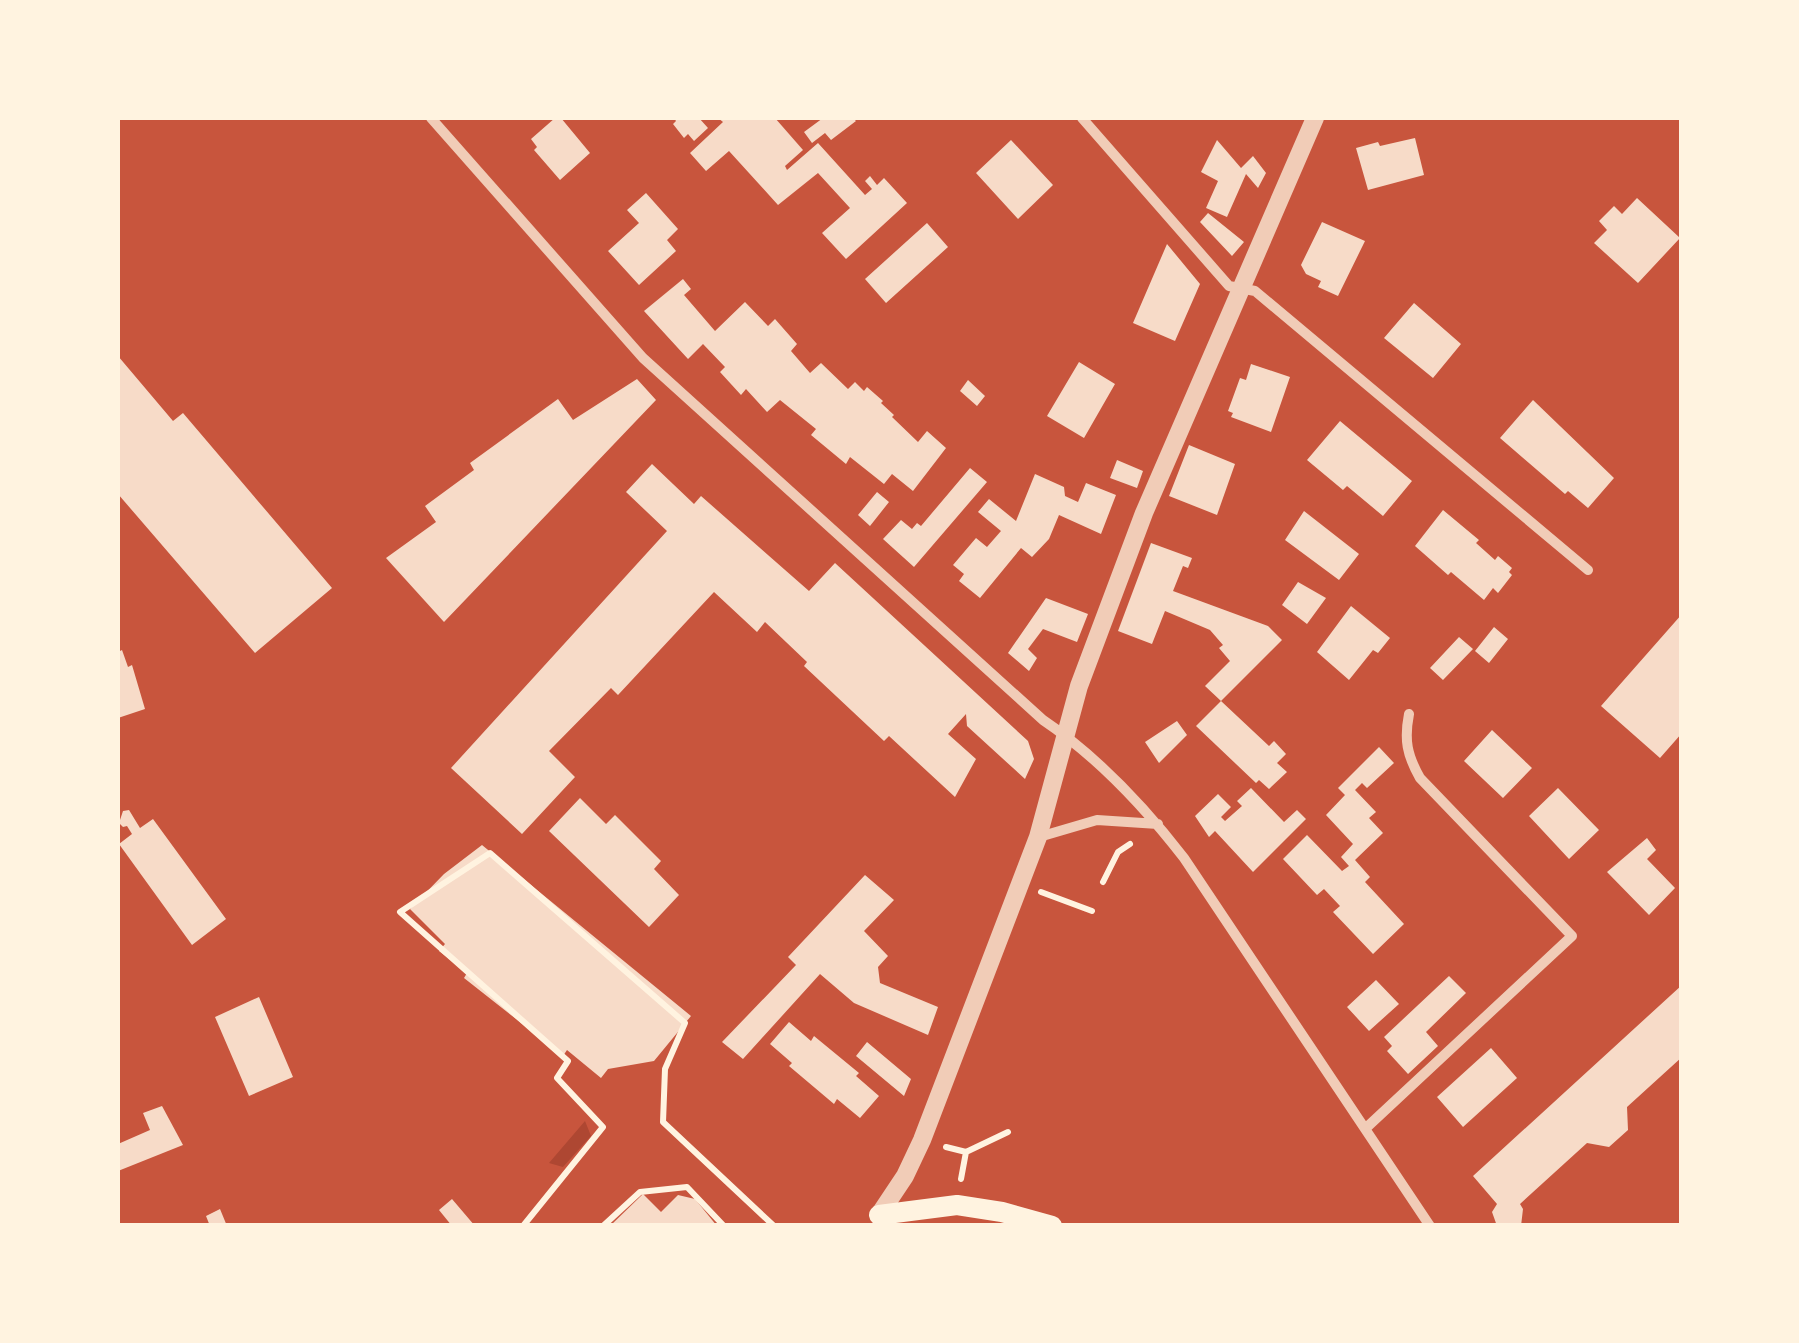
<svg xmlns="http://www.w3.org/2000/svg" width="1799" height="1343" viewBox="0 0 1799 1343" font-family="'Libre Baskerville',serif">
<rect width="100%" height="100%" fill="#c8553d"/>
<!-- green -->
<path fill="#ae4732" d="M585,1121L591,1136L563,1167L549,1163Z"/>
<!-- building -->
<path fill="#f7dbc8" d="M555,118H561L590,153L560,180L534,150L537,147L531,139Z
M674,118H699L708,128L694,141L688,134L684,138L673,124L676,121Z
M718,118H775L803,150L785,166L787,170L818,143L865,195L872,189L865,181L870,176L877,185L884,178L907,203L846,259L822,233L850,208L818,173L778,205L729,151L706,171L690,153L723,122Z
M823,118H853L856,121L831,140L825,133L812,143L804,132Z
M1415,138L1424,175L1368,190L1356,148L1378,142L1380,146Z
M1011,140L1053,185L1018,219L976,173Z
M1217,140L1241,168L1253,156L1266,173L1258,188L1246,174L1227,217L1206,208L1218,181L1201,172Z
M646,193L678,229L667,240L676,251L639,285L608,251L639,223L627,210Z
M1637,198L1680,238L1638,283L1594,243L1607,230L1599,221L1614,206L1622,214Z
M1208,213L1244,242L1232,256L1200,222Z
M1322,222L1365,241L1338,296L1318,287L1321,281L1306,274L1301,265Z
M927,223L948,247L886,303L865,279Z
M1167,244L1200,284L1175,341L1133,323Z
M683,279L691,289L684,295L715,331L745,302L768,326L775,319L797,344L791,351L810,373L821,363L848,389L855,382L864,391L867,387L883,401L881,403L894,415L892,417L918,442L927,431L946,448L913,491L892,474L884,484L850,457L846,464L811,435L816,429L780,400L767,412L746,389L741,395L720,372L725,367L703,344L688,359L644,311Z
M1414,303L1461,344L1433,378L1384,338Z
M118,356L173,421L183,413L332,588L255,653L118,494Z
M1079,362L1115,384L1084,438L1047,416Z
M1251,364L1290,377L1271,432L1231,417L1233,413L1228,411L1240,378L1246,380Z
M637,379L656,400L444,622L386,558L436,522L425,506L474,470L470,463L558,399L573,420Z
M968,380L985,396L977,406L960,391Z
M1533,400L1614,478L1588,508L1568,491L1565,494L1500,438Z
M1340,421L1412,481L1383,516L1347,486L1343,490L1307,460Z
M1189,445L1235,464L1217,515L1169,496Z
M1117,460L1143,471L1137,488L1110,478Z
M652,464L694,504L701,496L809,591L835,563L1028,741L1034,759L1025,779L967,726L966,714L948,734L976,759L955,797L889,736L884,741L804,666L807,662L765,622L757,632L714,592L618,695L611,688L549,751L575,777L522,834L451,768L667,531L626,492Z
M970,468L987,482L914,567L883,539L901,520L912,529L917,523L921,526Z
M1035,474L1064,487L1065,496L1078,502L1086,483L1116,495L1101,534L1059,515L1049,539L1032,557L1021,548L980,598L959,581L964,574L953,565L976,538L987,547L1001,531L978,512L989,499L1016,521Z
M877,492L889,502L870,526L858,515Z
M1443,510L1479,540L1476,543L1495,560L1498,556L1512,568L1509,572L1512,575L1498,593L1493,588L1484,600L1451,572L1448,575L1415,546Z
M1304,511L1359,554L1339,580L1285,540Z
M1151,543L1192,558L1188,568L1183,566L1173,591L1268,626L1282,640L1221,701L1205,686L1230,661L1219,648L1223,645L1210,630L1165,611L1152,644L1118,631Z
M1298,582L1326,598L1307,624L1282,605Z
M1046,598L1088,614L1077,642L1043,629L1028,649L1037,658L1029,671L1008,653Z
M1351,606L1390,638L1378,653L1373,650L1349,680L1317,652Z
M1682,614V733L1660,758L1601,706Z
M1494,627L1508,639L1489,663L1475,651Z
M1459,637L1473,649L1443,680L1430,668Z
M122,650L128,667L132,665L145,709L118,718V652Z
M1221,701L1269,746L1274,741L1286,754L1277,763L1287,772L1269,789L1259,780L1256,783L1196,726Z
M1177,721L1187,735L1159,763L1145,742Z
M1492,730L1532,768L1503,798L1464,761Z
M1379,747L1394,763L1367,788L1362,783L1355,790L1376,812L1369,818L1383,833L1355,860L1370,877L1365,882L1404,924L1373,954L1333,912L1340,906L1324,889L1317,895L1283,859L1307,835L1342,871L1349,866L1341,857L1353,844L1326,815L1345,795L1338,788Z
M1251,788L1284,822L1297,810L1306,819L1253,872L1215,831L1209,837L1195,816L1218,794L1231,807L1221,817L1225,821L1242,806L1237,801Z
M1558,788L1599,830L1569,859L1529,816Z
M580,798L606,824L615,815L661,861L654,869L679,895L649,927L549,831Z
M129,810L140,828L153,819L226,919L192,945L119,844L132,834L127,826L123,827L119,823L123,811Z
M1647,838L1656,850L1647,859L1675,888L1649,915L1607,872Z
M482,845L691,1016L654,1061L608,1069L601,1078L567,1050L563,1056L464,978L467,973L439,951L445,944L410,909L444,874Z
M865,875L894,900L864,931L888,956L878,967L880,983L938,1007L928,1035L854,1003L820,974L743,1059L722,1042L796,965L788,957Z
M1449,976L1466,993L1426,1032L1438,1046L1408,1074L1387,1051L1392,1046L1384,1037Z
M1376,980L1399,1004L1369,1031L1347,1007Z
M1682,985V1057L1627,1107L1628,1130L1609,1147L1587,1143L1520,1204L1523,1209L1521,1226H1497L1492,1212L1497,1204L1473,1176Z
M259,997L293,1077L249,1096L215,1017Z
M789,1022L811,1041L814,1036L859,1073L856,1076L879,1096L860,1118L837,1099L834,1104L789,1066L792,1063L770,1044Z
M867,1042L911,1079L904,1096L856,1056Z
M1491,1048L1517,1078L1463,1127L1437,1097Z
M162,1106L183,1145L118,1171V1144L150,1130L143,1113Z
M643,1194L661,1212L678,1195L695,1199L717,1226H610Z
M452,1199L475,1226H452L439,1210Z
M220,1209L227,1226H210L206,1216Z"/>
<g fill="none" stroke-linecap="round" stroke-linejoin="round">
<!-- path -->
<path stroke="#fff3e0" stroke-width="6" d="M1103,882L1118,852L1130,844
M1041,892L1092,911
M946,1147L966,1152L961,1179
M966,1152L1008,1132
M523,1226L603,1127L557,1078L568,1061L400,912L490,853L685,1023L665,1069L663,1122L774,1226
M603,1226L640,1192L687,1187L724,1226"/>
<!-- minor -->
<path stroke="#f1ccb7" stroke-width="10" d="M431,118L643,358L1043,720C1098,757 1143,805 1184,858L1430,1226
M1082,118L1229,286L1255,291L1588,570
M1039,837L1097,820L1158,824
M1366,1128L1572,936L1420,778C1407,755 1404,740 1409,714"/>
<!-- tertiary -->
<path stroke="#f1ccb7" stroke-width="18" d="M879,1215L905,1176L922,1140L1038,837L1079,686L1144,513L1315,118"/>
<!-- secondary -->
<path stroke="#fff3e0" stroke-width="20" d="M879,1215L957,1205L1002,1212L1052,1226"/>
</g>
<!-- border -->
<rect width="1799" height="1343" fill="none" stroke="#fff3e0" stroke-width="240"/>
</svg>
